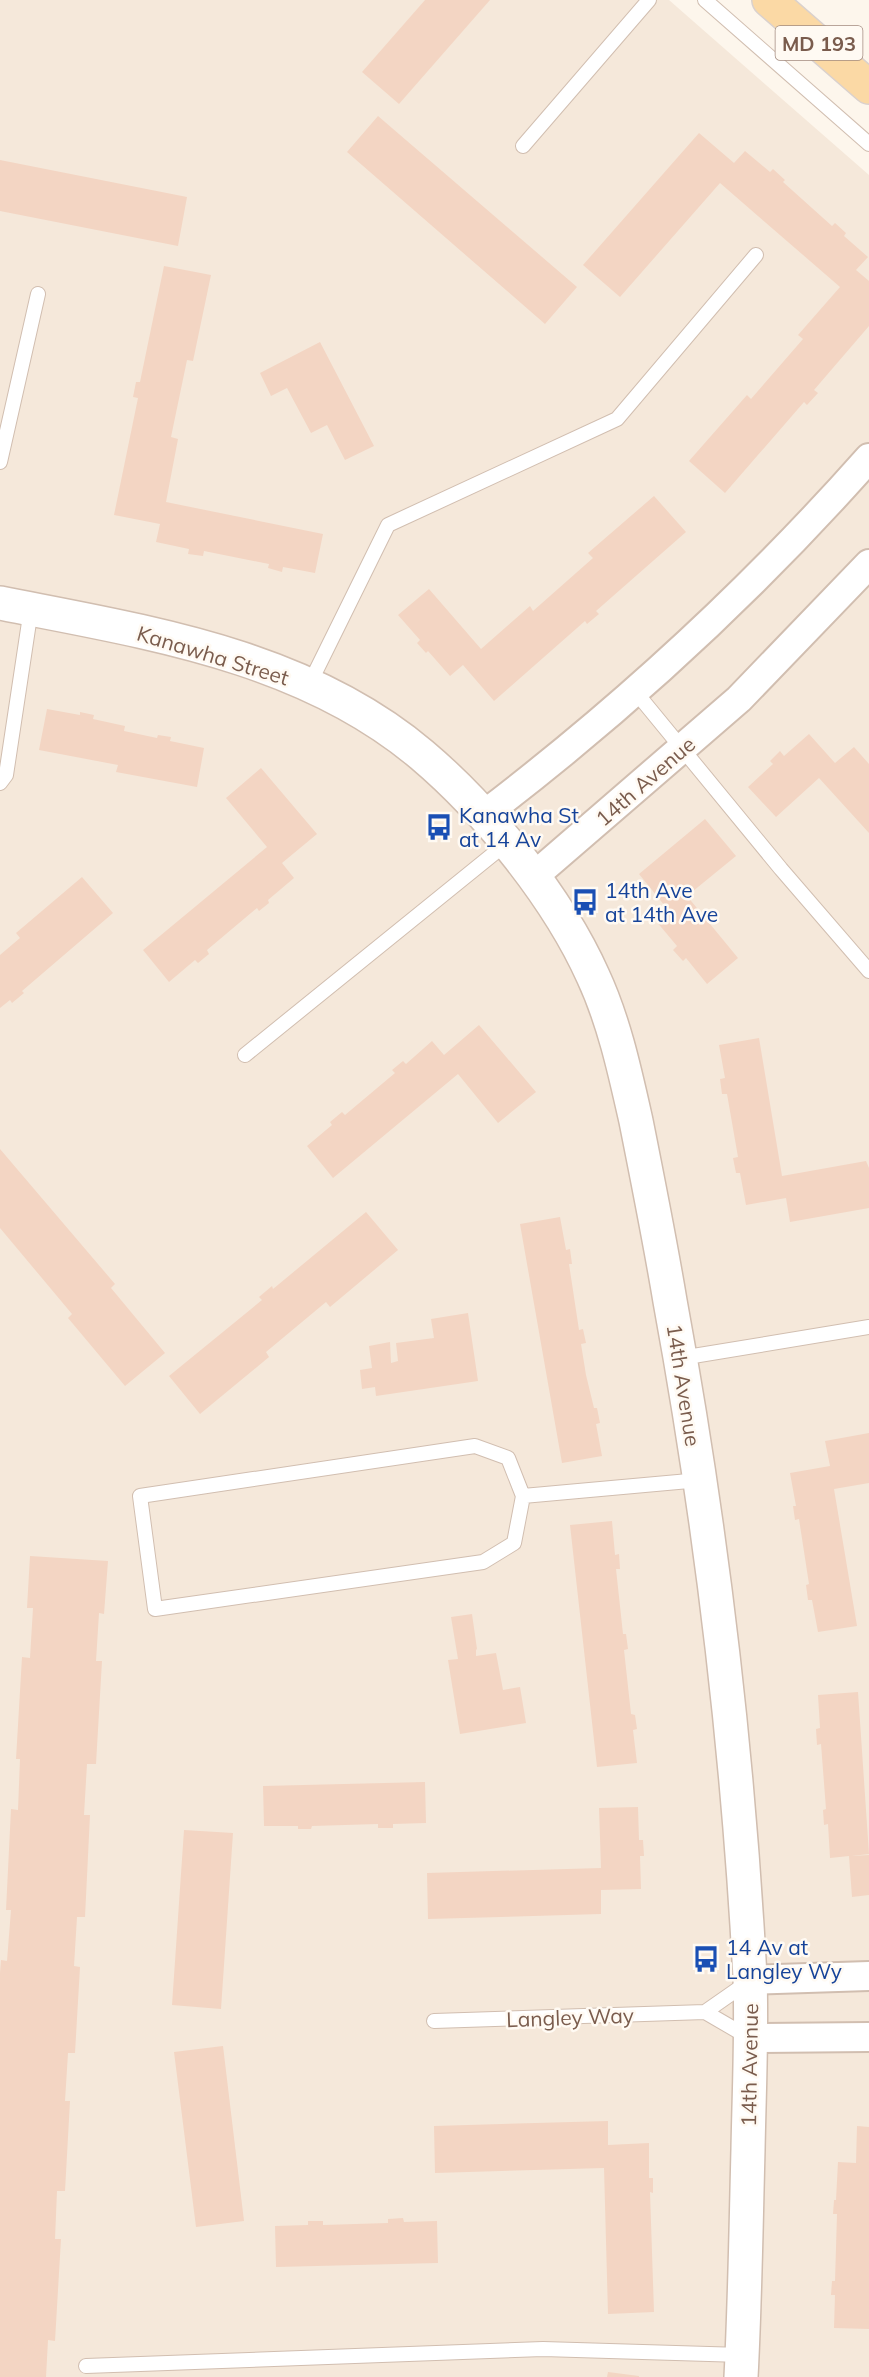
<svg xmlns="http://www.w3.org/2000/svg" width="869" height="2377" viewBox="0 0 869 2377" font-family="Mulish,sans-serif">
<rect width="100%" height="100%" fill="#fdf6ec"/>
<!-- residential -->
<path fill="#f5e8da" d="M0,0H669L869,175V2377H0Z"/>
<!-- building -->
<path fill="#f3d5c3" d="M425,0H490L399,104L362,72Z
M378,116L577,287L545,324L347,152Z
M699,133L734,163L745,151L770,172L773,169L785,180L783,182L832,226L835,223L846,233L844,236L868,257L856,270L869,281V326L814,390L818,393L807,405L804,402L725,493L689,461L747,395L751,399L803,339L798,335L840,287L720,183L620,297L583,265Z
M0,160L187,197L178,246L0,211Z
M164,266L211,275L193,361L187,360L171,437L178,439L166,502L323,534L315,573L283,567L282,572L268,568L269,564L204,551L203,556L188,554L189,549L156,542L160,524L114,515L138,398L133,397L136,382H140Z
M320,342L374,446L345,460L327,425L311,433L287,388L271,396L260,373Z
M654,496L686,532L596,611L599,614L587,624L585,621L494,701L463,665L450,676L428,651L426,653L417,643L420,640L398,615L429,589L481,649L530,606L533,611L593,558L588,553Z
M47,709L80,715V712L94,715L93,719L125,726L124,731L157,738L158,735L171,737L170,741L204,748L197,787L116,772L118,765L39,750Z
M809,734L835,763L854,747L869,764V833L819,778L776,817L748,787L773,764L770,761L780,751L784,756Z
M261,768L317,834L282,863L294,878L268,900L269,903L259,911L257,908L207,950L209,954L198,963L195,960L169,982L143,950L267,847L226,798Z
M705,819L736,856L687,896L738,958L707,984L686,958L683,961L673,950L677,946L656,921L669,911L639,874Z
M82,877L113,913L22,991L24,993L12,1003L10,1000L0,1008V955L20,938L16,933Z
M479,1025L536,1092L498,1123L458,1074L333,1178L307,1146L332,1125L330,1122L342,1112L345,1115L395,1073L392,1070L403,1061L406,1064L432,1041L444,1055Z
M759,1038L782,1176L866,1161L869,1168V1208L790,1222L786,1198L746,1205L740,1173H736L733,1158L738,1157L727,1094H722L720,1079L725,1078L719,1045Z
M0,1149L115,1284L111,1288L165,1353L125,1386L68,1318L72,1314L0,1228Z
M366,1212L398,1250L330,1307L326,1302L266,1352L269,1357L200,1414L169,1376L262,1300L259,1297L272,1286L273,1289Z
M560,1217L566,1250L570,1249L572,1264H569L579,1330L583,1329L586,1343L581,1344L586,1375L594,1408H597L600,1423L596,1424L602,1456L562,1463L520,1224Z
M468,1313L478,1381L376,1396L375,1387L362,1389L360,1370L372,1368L369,1346L390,1342L391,1363L398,1361L396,1343L434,1338L431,1319Z
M869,1433V1483L834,1489L857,1626L818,1632L812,1600H808L806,1585L809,1584L799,1519L795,1520L793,1506H796L790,1473L830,1466L825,1441Z
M612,1521L615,1555L619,1554L620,1569H616L623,1634H626L628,1649L624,1650L631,1714L635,1715L637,1729L633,1730L637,1763L597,1767L570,1525Z
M30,1556L108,1561L104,1614L99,1613L96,1661H102L96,1764H87L84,1815H90L85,1917H77L74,1966L80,1967L75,2053H68L65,2101H70L65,2191H57L55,2239H61L55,2341L48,2340L46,2377H0V1973L1,1960L7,1961L11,1910H6L11,1809L18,1810L20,1759H16L22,1657L30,1658L33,1608H27Z
M472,1614L477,1649L476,1650V1656L496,1653L503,1690L520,1687L526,1723L460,1734L448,1660L458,1659L451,1617Z
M858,1692L869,1854L852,1856L869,1855V1895L852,1897L849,1856L830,1858L828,1824L824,1825L823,1810L826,1809L821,1744L817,1745L816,1729L820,1728L818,1695Z
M425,1782L426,1823L393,1824V1828H378V1824L312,1826L311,1829H298V1826H264L263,1786Z
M638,1807L639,1840H643L644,1856H640L641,1889L601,1890V1914L428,1919L427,1873L601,1868L599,1808Z
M184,1830L233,1833L221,2009L172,2005Z
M223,2046L244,2221L196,2227L174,2052Z
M608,2121V2145L649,2143V2178H653V2193L650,2192L654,2312L608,2314L604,2168L435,2173L434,2126Z
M857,2126L869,2127V2329L834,2328L835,2295H831L832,2281H835L837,2214H833L834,2200H836L838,2162L856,2163Z
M403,2218L404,2222L437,2221L438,2263L276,2267L275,2226L308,2225V2221H323V2225L388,2223V2219Z
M608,2372L639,2376V2377H607Z"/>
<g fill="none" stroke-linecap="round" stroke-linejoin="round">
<defs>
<path id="service" d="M705,0L869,144
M523,146L649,0
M0,462L38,294
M309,685L388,525L617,419L756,255
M634,690L781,869L869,971
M0,783L6,775L31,609
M245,1055L507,843
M681,1358L869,1327
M523,1496L514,1543L483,1562L155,1609L140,1496L475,1446L508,1458L523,1496L700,1480
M705,2012L748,1982
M434,2021L705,2012L748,2037
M86,2366L543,2349L742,2355"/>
<path id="minor" d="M485,814C624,708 753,589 869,458
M533,877L739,699L869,564
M750,1980L869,1976
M750,2038L869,2037"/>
<path id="tertiary" d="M0,603C146,632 304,655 422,755C487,810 558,898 593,976C614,1021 625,1072 636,1121C648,1181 660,1241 670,1301C711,1524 738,1750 750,1977C752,2035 749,2093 748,2150C746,2226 745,2301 741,2377"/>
<path id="primary" d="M769,0L869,87"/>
</defs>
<!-- service casing -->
<use href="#service" stroke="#d1beb0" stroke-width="16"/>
<!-- minor casing -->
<use href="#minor" stroke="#d1beb0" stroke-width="32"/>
<!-- tertiary casing -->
<use href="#tertiary" stroke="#d1beb0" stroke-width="36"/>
<!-- primary casing -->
<use href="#primary" stroke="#dad1cd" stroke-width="36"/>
<!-- service -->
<use href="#service" stroke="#fff" stroke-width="14"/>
<!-- minor -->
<use href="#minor" stroke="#fff" stroke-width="28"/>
<!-- tertiary -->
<use href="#tertiary" stroke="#fff" stroke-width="33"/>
<!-- primary -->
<use href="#primary" stroke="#fbd9a5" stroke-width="33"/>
</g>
<!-- icons -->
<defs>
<symbol id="bus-bare" viewBox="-9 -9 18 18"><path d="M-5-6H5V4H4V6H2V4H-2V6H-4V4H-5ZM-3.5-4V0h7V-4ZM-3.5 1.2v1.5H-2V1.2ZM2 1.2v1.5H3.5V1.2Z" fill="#1a4fb4" stroke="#fffaf3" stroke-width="2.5" paint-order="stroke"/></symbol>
</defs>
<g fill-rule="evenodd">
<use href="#bus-bare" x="420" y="808" width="38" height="38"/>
<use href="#bus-bare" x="566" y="883" width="38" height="38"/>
<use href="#bus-bare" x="687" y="1940" width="38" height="38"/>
</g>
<g text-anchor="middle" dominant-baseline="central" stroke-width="5" stroke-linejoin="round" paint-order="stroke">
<!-- shield labels -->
<rect fill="#fffaf3" stroke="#a28b7f" stroke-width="1.5" x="775.5" y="26" width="87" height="34" rx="4.5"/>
<g font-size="20" font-weight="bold" fill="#7a5c4d">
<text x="819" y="43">MD 193</text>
</g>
<!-- street labels -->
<g font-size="21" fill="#7a5c4d" stroke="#fffaf3">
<text transform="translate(213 655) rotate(17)">Kanawha Street</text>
<text transform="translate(645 781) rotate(-41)">14th Avenue</text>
<text transform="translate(684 1385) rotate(81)">14th Avenue</text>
<text transform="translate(570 2017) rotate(-2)">Langley Way</text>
<text transform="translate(749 2065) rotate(-89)">14th Avenue</text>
</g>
<!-- transit labels -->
<g font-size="21" fill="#164399" stroke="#fffaf3" text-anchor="start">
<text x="459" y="815">Kanawha St<tspan x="459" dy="24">at 14 Av</tspan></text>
<text x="605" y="890">14th Ave<tspan x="605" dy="24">at 14th Ave</tspan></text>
<text x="726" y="1947">14 Av at<tspan x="726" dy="24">Langley Wy</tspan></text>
</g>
</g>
</svg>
